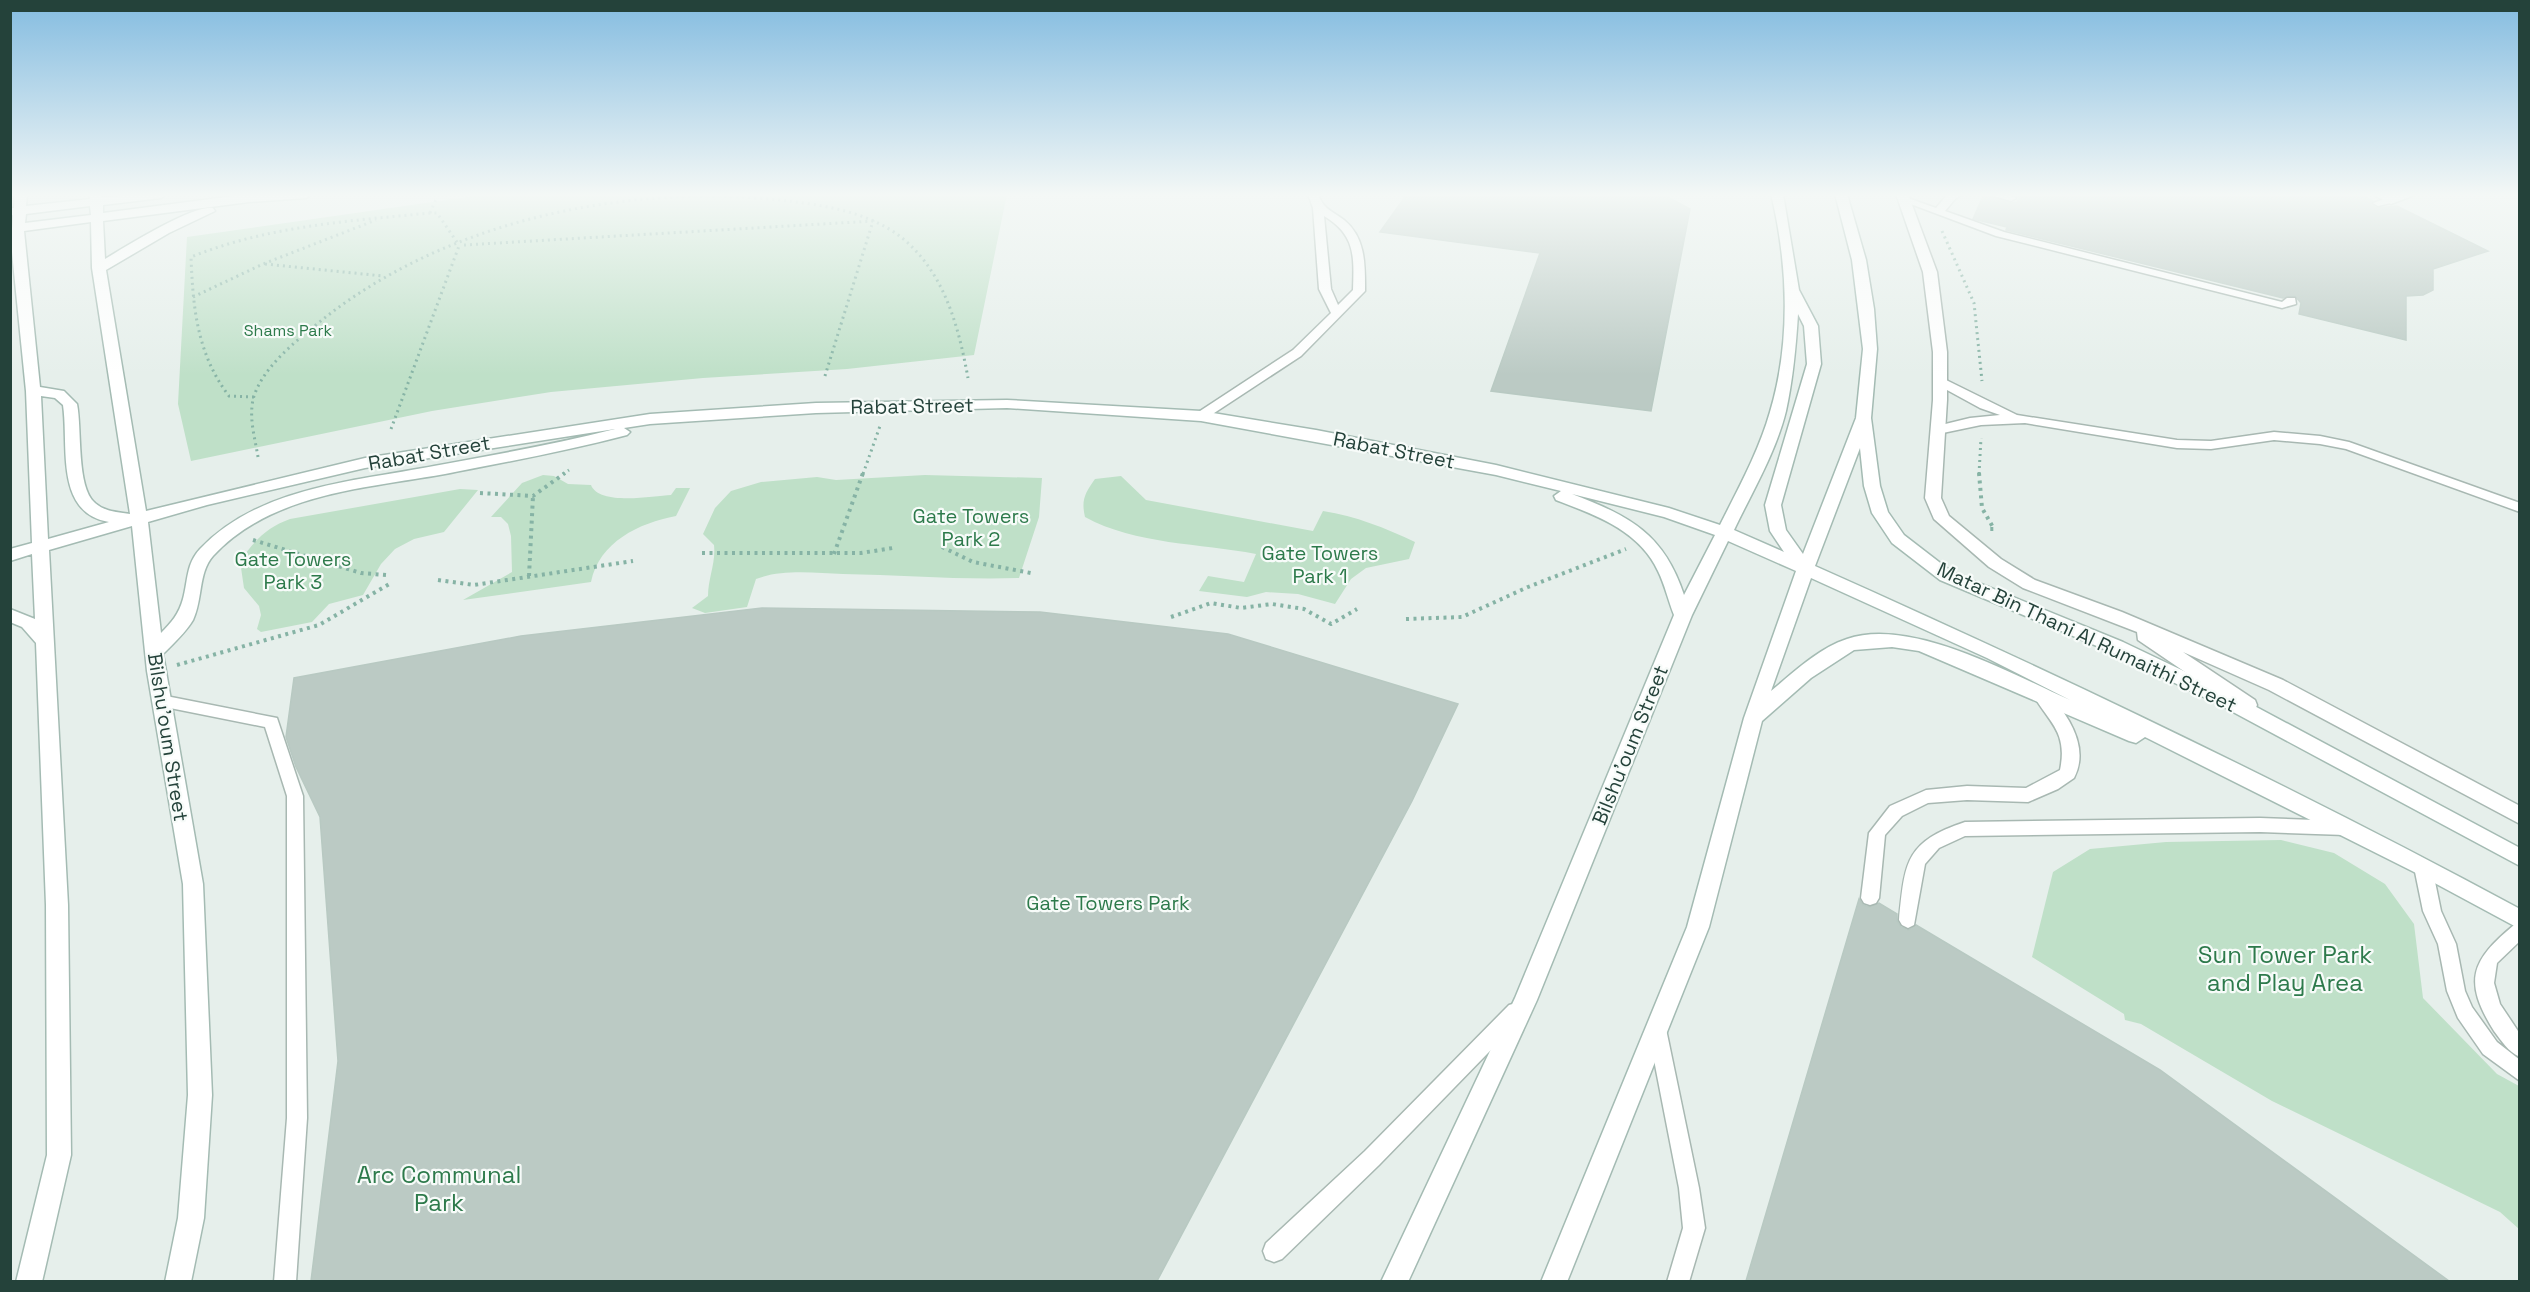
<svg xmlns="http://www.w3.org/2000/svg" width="2530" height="1292" viewBox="0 0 2530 1292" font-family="'Space Grotesk',sans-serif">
<rect width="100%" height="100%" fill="#e6efeb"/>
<!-- green -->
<path fill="#bfe0c8" d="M488,194H1007L974,355L847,369L703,378L551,392L432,411L191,461L178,404L187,237Z
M543,475L554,476L568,484L591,485C599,506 653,496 671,495L676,488H690L676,516C639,523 599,542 591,582L463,600L512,572L511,536L508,524L501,517H491L522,483Z
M925,475L1042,478L1039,517L1019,578C960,580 902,575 843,574C815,573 782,569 756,579L747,607L705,613L692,608L708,596C708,578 716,563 714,545L703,534L715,508L731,491L761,482L817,477L836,480Z
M1121,476L1146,500L1313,531L1323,511C1356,516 1385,528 1415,542L1409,559L1366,568L1351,579L1335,604L1298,594L1266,592L1247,597L1199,591L1208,576L1244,582L1256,554C1200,543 1136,545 1085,517C1081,500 1085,493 1095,479Z
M460,489L478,490L444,532L414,539L395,549L381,564L363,595L329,604L312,622L261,632L257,629L261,615L259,606L244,588L240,561C254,541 267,527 290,519Z
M2281,840L2334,853L2385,884L2414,924L2423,998L2497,1074L2519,1086V1229L2500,1212L2272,1101L2141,1024L2125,1020L2124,1014L2032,957L2053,872L2090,849L2166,842Z"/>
<!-- building -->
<path fill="#bbcac4" stroke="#b8c9c2" stroke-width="1.5" d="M1407,194H1662L1690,209L1651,411L1491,391L1540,253L1380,232Z
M1984,194L2010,203L2017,202L2021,194H2360L2373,201L2371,204L2377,208L2397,206L2488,251L2433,269V290L2423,295L2406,296V340L2299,314L2301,303L2295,296L2283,298L2006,230L2007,227L1973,219Z
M762,608L1040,612L1228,634L1458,704L1412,801L1157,1281H311L338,1061L320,817L296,767L286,737L294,678L521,636Z
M1859,899L1863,905L1869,907L1879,903L1897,914V921L1901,927L1909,930L1916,925L2160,1070L2449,1281H1746Z"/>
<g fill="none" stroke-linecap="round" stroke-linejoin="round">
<defs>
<path id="lane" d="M1308,194H1318C1324,210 1331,210 1344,220C1366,238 1365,265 1365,291L1301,356L1205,419H1197V413L1293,350L1331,313L1319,289L1313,208ZM1324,216C1356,235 1354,257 1353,290L1338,305L1331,289Z
M1963,194L1955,199L1945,211L2004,232L2282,302L2287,298H2295L2296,304L2282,308L1996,236L1900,200L1905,197L1936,208L1947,195Z
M1987,194H2006L2016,198L2011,201Z
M2391,197L2396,200L2395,202L2378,206L2373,203Z
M1940,377L2017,415L2177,440L2211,441L2274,432L2320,436L2349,442L2520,503V512L2346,449L2320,444L2274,440L2211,449L2177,448L2025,423L1981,425L1938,434L1932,430L1933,427L1970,418L2000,415L1980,408L1936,384V378Z
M2040,687C2048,690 2052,697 2057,703C2073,724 2088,751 2074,778L2058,789L2028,802L1967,800L1928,803L1902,816L1885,835L1879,898L1876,903L1870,905L1864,903L1861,898L1869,833L1890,806L1926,790L1967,786L2026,788L2060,770C2068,731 2049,723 2032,693L2035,689Z
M161,695L277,718L303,796L307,1118L296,1282H274L287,1118V796L265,727L155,705L153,701L155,697Z
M2260,818L2345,821L2351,823L2353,828L2351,833L2345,835L2260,832L1965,836L1939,848L1925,864L1914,925L1908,928L1902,925L1899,920C1905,862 1905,842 1965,822Z
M2423,860L2429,862L2432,867L2441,911L2456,944L2465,991L2472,1007L2497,1042L2520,1060V1081L2483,1054L2458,1018L2447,991L2438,944L2423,911L2414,867L2417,862Z
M2520,922V941L2497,963L2494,983L2500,1004L2520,1034V1057C2508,1052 2501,1040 2494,1031C2462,980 2472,960 2514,925Z
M1516,1003L1523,1005L1525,1011L1523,1017L1379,1165L1282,1259L1274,1262L1266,1259L1263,1251L1266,1243L1365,1151L1509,1005Z
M1657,1020L1664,1023L1666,1029L1699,1188L1705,1228L1689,1282H1667L1683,1228L1679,1188L1648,1029L1650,1023Z"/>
<path id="street" d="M1896,194H1908L1937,272L1947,352V400L1941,498L1949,516L2001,559L2035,580L2122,612L2283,680L2520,806V824L2269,690L2183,652L2255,700L2257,705L2255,710H2241L2138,640L2137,632L2023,588L1989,567L1934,519L1925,498L1933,400V352L1923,272Z
M2372,194H2417L2391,204Z"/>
<path id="secondary" d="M15,194H27L26,206L90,199V194H102V197L167,194L161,198L103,205V213L249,194H312L306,198L249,202L103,221L105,259C125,247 194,204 213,208L215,211L169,233L106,270L146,511L365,458L650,414L816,403L1007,400L1201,411L1316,430L1496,465L1669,508L1720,525C1738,489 1759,451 1770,412C1791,342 1788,264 1771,194H1783L1799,290L1818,326L1821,364L1781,505L1786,530L1803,554L1856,418L1863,349L1852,260L1835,194H1847L1866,260L1874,309L1877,349L1871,418L1880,486L1888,512L1904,535L1952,572L2123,642L2234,695L2520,848V866L2220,705L2111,652L1940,580L1892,543L1872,513L1864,486L1860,448L1815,566C2053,672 2290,785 2520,909V929L2416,873L2145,737L2136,743L2129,741L1919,651L1892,647L1854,650L1811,678L1762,721L1709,927L1567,1282H1541L1687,927L1744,718L1796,571L1728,541L1692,615L1537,1000L1408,1282H1381L1515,998L1674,615C1668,600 1665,585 1658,571C1639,530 1595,515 1556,500L1554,496L1561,491L1496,475L1201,421L1007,408L816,413L650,424L624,428L630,432L627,435C567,451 506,462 445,474C367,488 271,493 213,556C198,573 203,599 193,620C186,632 173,644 163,654L203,884L212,1095L204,1218L191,1282H165L178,1218L188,1095L183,884L147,671L132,526L49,550L68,905L71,1155L42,1282H16L47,1155L46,905L36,643L22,627L10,622V609L35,619L32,554L10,561V549L32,543L26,391L11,242L13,215L10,216V208H14ZM90,206L91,215L25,223L26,214ZM91,222L92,268L130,514C118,512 105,512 95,503C76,487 82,428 77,404L64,391L40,387L24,231ZM1798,314L1804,326L1807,364L1765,505L1770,531L1784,552L1734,530C1752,492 1776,452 1786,411C1793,379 1796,346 1798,314ZM41,396L55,398L63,405C69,445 54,513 109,522L48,539ZM615,429C552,445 488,456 423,468C347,482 257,489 200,549C186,564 188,581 183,599C179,614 171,623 161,633L148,522L207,505L365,468ZM1572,494L1664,517L1715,535L1684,595C1664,534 1630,516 1572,494ZM1811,578L1987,658L2070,700C2011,674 1911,617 1847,639C1819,648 1794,672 1771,691Z"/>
</defs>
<!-- lane casing -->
<use href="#lane" stroke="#a8b8b2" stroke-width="3"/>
<!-- street casing -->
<use href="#street" stroke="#a8b8b2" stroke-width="3"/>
<!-- secondary casing -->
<use href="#secondary" stroke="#a4bbb3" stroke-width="3"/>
<!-- path-far1 -->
<path stroke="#86b3a5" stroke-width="3" stroke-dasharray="2 4" stroke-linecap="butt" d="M430,213L437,197
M1942,231L1974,303L1982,381
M464,245L873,221L824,379
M265,264L383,276
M193,297L263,264L376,220
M254,397L229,396C197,354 193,308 191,257C268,226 348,221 430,213H437L459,245
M391,429L459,246
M258,457C255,438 248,416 254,396C263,369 290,346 311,329C436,223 620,183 780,200C824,205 874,212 908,243C946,278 959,329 968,378
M563,474L569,470
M863,474L880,426
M1979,474L1981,438"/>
<!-- path -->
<path stroke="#86b3a5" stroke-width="4" stroke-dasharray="3 4.5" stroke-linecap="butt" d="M1979,473L1982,508L1994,529H1989
M480,493L533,496L565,473
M253,540L361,573L386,575
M942,547L973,562L1031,573
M702,553H861L893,548
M834,554L863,473
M529,576L533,496
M438,580L474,585L633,561
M1171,617L1211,603L1241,608L1272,604L1304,609L1331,624L1357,609
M1406,619L1462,617L1528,587L1626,549
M177,665L319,625L391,583"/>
<!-- lane -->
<use href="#lane" fill="#fff" fill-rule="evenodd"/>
<!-- street -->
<use href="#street" fill="#fff" fill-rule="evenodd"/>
<!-- secondary -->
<use href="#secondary" fill="#fff" fill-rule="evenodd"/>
</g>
<!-- sky -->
<linearGradient id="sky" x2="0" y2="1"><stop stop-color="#84bce0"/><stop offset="0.52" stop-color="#f4f8f6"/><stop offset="1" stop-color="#f4f8f6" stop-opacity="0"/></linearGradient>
<rect width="2530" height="375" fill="url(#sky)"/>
<g text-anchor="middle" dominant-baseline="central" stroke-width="4.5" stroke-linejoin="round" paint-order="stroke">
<!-- far-park labels -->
<g font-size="16" fill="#2d7a4b" stroke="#f7fbf9">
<text x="288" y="330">Shams Park</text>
</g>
<!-- street labels -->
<g font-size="20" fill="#24423a" stroke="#f7fbf9">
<text transform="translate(912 406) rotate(-1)">Rabat Street</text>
<text transform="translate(1394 450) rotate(11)">Rabat Street</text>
<text transform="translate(429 453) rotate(-10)">Rabat Street</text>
<text transform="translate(2087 637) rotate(25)">Matar Bin Thani Al Rumaithi Street</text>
<text transform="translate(168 737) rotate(81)">Bilshu'oum Street</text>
<text transform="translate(1630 745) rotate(-68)">Bilshu'oum Street</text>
</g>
<!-- park labels -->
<g font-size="20" fill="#2d7a4b" stroke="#f7fbf9">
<text x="971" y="516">Gate Towers<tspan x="971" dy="23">Park 2</tspan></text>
<text x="1320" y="553">Gate Towers<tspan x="1320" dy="23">Park 1</tspan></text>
<text x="293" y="559">Gate Towers<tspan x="293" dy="23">Park 3</tspan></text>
<text x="1108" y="903">Gate Towers Park</text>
</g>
<!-- near-park labels -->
<g font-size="24" fill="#2d7a4b" stroke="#f7fbf9">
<text x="2285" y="954">Sun Tower Park<tspan x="2285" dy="28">and Play Area</tspan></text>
<text x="439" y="1174">Arc Communal<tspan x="439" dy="28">Park</tspan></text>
</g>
</g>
<!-- border -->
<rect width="2530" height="1292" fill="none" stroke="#24423a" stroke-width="24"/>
</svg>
